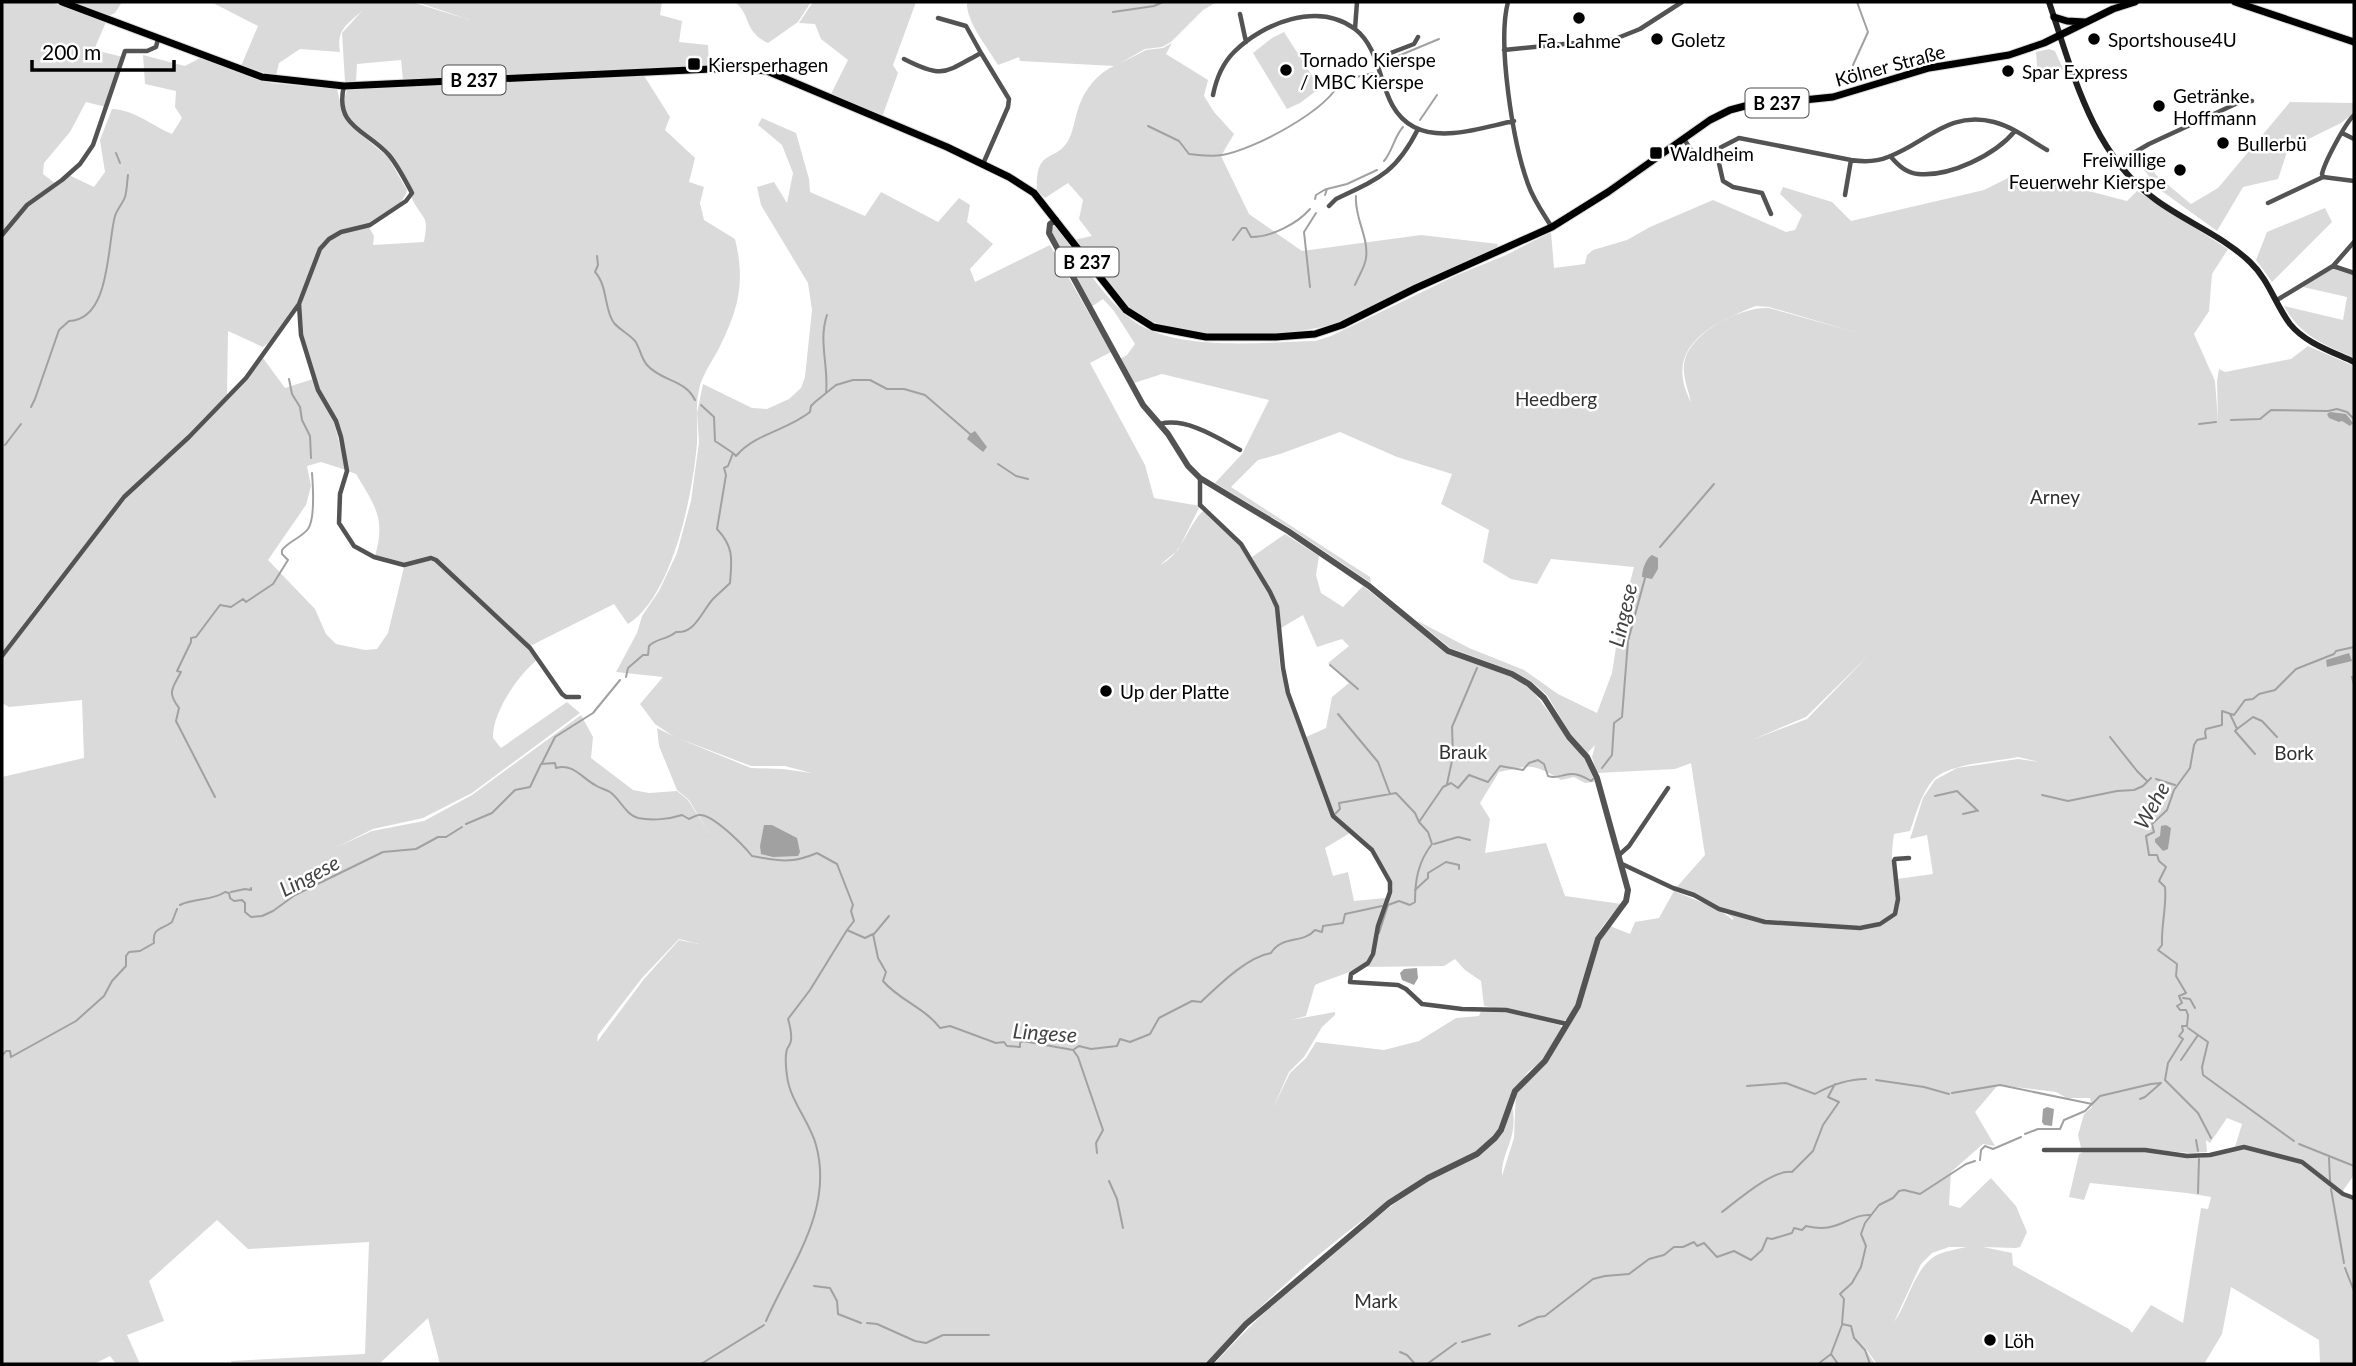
<svg xmlns="http://www.w3.org/2000/svg" width="2356" height="1366" viewBox="0 0 2356 1366" font-family="Lato,sans-serif">
<rect width="100%" height="100%" fill="#fff"/>
<!-- green -->
<path fill="#dadada" fill-rule="evenodd" d="M2,2H51L106,22L94,50L123,57L106,107L86,102L70,132L44,163L43,174L56,184L42,192L2,234Z
M70,2H122L115,13L108,16Z
M211,2H412L470,20L417,2H662L660,15L682,21L679,42L708,45L709,65L403,80L401,60L357,64L356,82H345L342,33L363,10C348,24 336,29 340,52L300,49L279,63L276,76L241,66L258,26Z
M735,2H811L798,22L768,43C743,31 752,16 735,2Z
M813,2H916L893,65L898,73L882,117L830,96L848,60L821,39L815,24L799,23Z
M967,2H1217L1203,10L1171,42L1162,47L1145,49L1117,65L1146,50L1163,48L1172,43L1166,54L1208,80L1204,96L1214,112L1234,134L1221,156L1249,214L1302,251L1421,235L1498,244L1497,248L1337,323C1288,338 1180,343 1137,313C1111,296 1093,264 1074,240L1092,236L1079,219L1083,200L1068,183L1045,198L1037,191C1035,146 1056,164 1069,139C1074,129 1075,117 1079,106C1085,89 1098,73 1114,66L1020,61L1019,57L998,65C987,46 966,22 967,2Z
M1284,32L1320,88L1300,103L1287,109L1253,53L1272,38Z
M2049,49L2055,51L2063,69L2038,78L2036,52Z
M143,55L185,66L200,58L271,83L337,89L343,114L358,132L388,157L407,190C404,205 381,220 367,225C352,229 338,229 326,240C317,250 315,262 310,274C302,297 283,333 263,347L228,331L227,395L189,437L123,495L77,555L80,556L125,497L190,438L248,378L263,358L285,388L313,379L334,422L346,470L321,462L307,466L311,486L306,505L268,560L315,609L326,634L336,644L365,650L377,649L388,633L404,567L426,560L436,561L509,628L537,660C518,675 492,713 493,738L501,748L567,702L580,713L472,793L423,818L373,829L337,847L372,831L424,821L472,795L581,715L593,737L591,758L633,790L649,793L677,791L688,800L709,833L689,800L677,790L659,746L657,728L673,736L655,724L640,704L663,677L616,672L637,633L642,616L659,591L677,553L691,501L699,442L697,413L703,384L752,408L767,409L789,399L801,388L805,377L812,310L808,283L761,205L757,187L774,182L787,203L793,173L782,145L758,125L762,118L796,133L809,179L810,192L865,216L881,192L938,222L959,198L970,205L967,222L993,244L970,269L975,282L1050,245L1111,352L1090,363L1145,465L1154,498L1200,506L1178,550L1160,565C1183,554 1186,527 1204,510L1238,542L1276,607L1280,668L1292,710L1332,817L1350,833L1325,848L1333,876L1348,872L1354,901L1386,898C1383,910 1372,956 1366,962C1354,973 1330,978 1315,985L1306,1016L1291,1020L1335,1012V1015L1322,1027L1304,1057L1289,1072L1273,1108L1290,1073L1306,1058L1316,1042L1384,1050L1419,1041L1456,1018L1479,1016L1481,1011L1505,1012L1560,1025L1562,1028L1544,1059L1528,1072L1510,1097L1499,1129L1504,1131L1512,1105C1519,1139 1501,1151 1502,1176L1514,1138L1516,1092L1546,1064L1579,1008L1601,940L1610,926L1630,934L1635,922L1659,918L1674,891L1718,909L1733,920V918L1721,909L1675,889L1705,855L1691,763L1675,769L1597,773L1592,757L1595,745L1587,754L1571,735L1547,695L1532,682L1513,671L1450,648L1416,620L1469,648L1524,670L1558,694L1597,713L1612,673L1620,622L1634,567L1551,559L1537,584L1511,579L1483,562L1489,530L1441,504L1452,474L1397,457L1340,432L1280,454L1258,460L1231,487L1370,577L1371,583L1290,528L1215,483L1242,454L1269,400L1162,374L1134,383L1120,359L1127,355L1135,344L1114,311L1103,299L1091,307L1051,234V227L1056,226C1077,255 1106,302 1135,322C1179,352 1263,342 1315,341L1331,336L1457,275L1506,255L1551,232L1554,268L1585,264L1587,255L1593,250L1627,240L1650,227L1713,200L1786,232L1795,230L1802,215L1780,194L1783,187L1832,202L1851,221L1984,190L2010,177L2054,182L2127,201L2137,191L2228,249L2212,274L2209,311L2194,334L2215,381L2218,421L2217,381L2219,369L2225,372L2291,359L2308,346L2354,366V1175L2340,1195L2354,1199V1364H2320L2319,1340L2231,1287L2222,1334L2204,1364H1877L1860,1341L1875,1364H1214C1276,1297 1347,1236 1422,1184L1424,1178C1343,1229 1269,1294 1205,1364H440L428,1318L379,1364H232L231,1361L365,1354L369,1242L248,1249L217,1220L149,1281L164,1321L127,1335L140,1364H116L110,1356L94,1364H2V777L84,758L82,700L9,707L2,703V659L46,600L43,598L2,654V237L28,206L69,175L94,187L105,172L100,140L112,109C135,110 151,125 172,134L182,118L175,107L176,91L145,84ZM1756,306L1769,307L1855,332L1769,308C1742,306 1693,331 1685,359C1681,374 1688,388 1691,402C1662,347 1712,323 1756,306ZM1868,656L1807,719L1754,739L1806,717ZM675,737L751,766H785L811,773L783,769L751,768ZM2018,757L2039,762L2018,759L1957,768L1935,780L1923,798L1910,839L1927,835L1933,874L1897,879L1899,905L1896,916L1884,923L1863,930L1765,923L1725,911C1738,913 1752,919 1766,922C1791,926 1876,934 1892,914C1902,903 1892,870 1892,856C1892,849 1893,841 1894,834L1910,831C1916,814 1921,794 1933,780C1949,763 1995,762 2018,757ZM679,939L699,944L679,940L644,979L597,1042L598,1035L642,978ZM1998,1085L2056,1092L2067,1098H2090L2092,1107L2084,1114L2078,1135L2081,1148L2145,1149L2190,1153L2207,1152L2206,1140L2210,1143L2227,1118L2242,1124L2235,1147L2244,1146L2302,1162L2321,1174L2318,1177L2302,1163L2245,1148L2200,1158L2145,1150L2083,1152L2079,1154L2069,1197L2084,1200L2090,1183L2187,1193L2211,1197L2208,1209L2201,1208L2183,1323L2151,1305L2132,1333L2129,1329L2018,1268L2013,1265L2012,1253L1983,1247L2016,1248L2020,1247L2027,1232L2016,1206L1991,1178L1960,1208L1949,1205L1951,1172L1983,1144L1995,1146L1975,1112ZM1949,1247H1967C1957,1249 1945,1251 1935,1256C1914,1269 1908,1303 1894,1322L1921,1264L1932,1253Z
M643,74L670,117L665,130L695,158L689,182L704,187L700,203L704,220L735,239C746,284 738,311 717,352C711,363 701,377 699,390C695,408 698,425 697,443C693,493 673,596 628,624L614,604L530,646L436,559L404,564L375,556C386,518 375,506 356,474L348,471C346,459 345,446 340,435C326,399 293,342 301,303C303,293 308,282 312,273C326,236 331,235 369,227L374,236L373,245L424,242C425,235 427,227 425,220C421,212 414,205 411,196C405,182 402,169 393,156C376,134 333,125 347,90Z
M2290,102L2354,103V113L2341,123L2288,149L2278,179L2243,187L2217,231L2159,189L2134,157L2142,152L2156,175L2191,204L2218,188Z
M2325,208L2332,222L2272,282L2256,260L2267,232Z
M2333,268L2354,274V358C2324,344 2301,337 2284,306L2343,320L2347,297L2303,287Z
M1285,534L1319,556L1316,575L1321,593L1343,607L1363,586L1446,652L1511,675L1528,685L1585,759L1595,782L1585,783L1574,777L1561,780C1532,763 1532,765 1499,772L1480,803L1490,819L1485,853L1546,843L1565,896L1621,904C1612,915 1601,926 1595,940C1588,959 1581,1012 1564,1021L1484,1006L1481,981L1465,970L1455,959L1444,966L1365,967L1373,959L1391,881L1373,850L1340,823L1335,815L1306,737L1326,728L1332,697L1349,683L1328,663L1349,646L1342,639L1317,647L1303,615L1281,628L1279,607L1252,557Z"/>
<!-- water -->
<path fill="#a1a1a1" d="M2330,412L2346,414L2353,423L2350,426L2342,421L2339,422L2329,418L2327,414Z
M975,431L987,447L983,452L967,439L970,434Z
M1652,555L1658,558V569L1652,579L1642,577C1642,570 1646,558 1652,555Z
M2349,653L2352,661L2327,667L2326,660Z
M764,825H772L797,838L800,852L798,856L773,857L761,854L760,846Z
M2166,825L2171,828L2168,849L2163,851L2155,842V839L2160,836L2161,826Z
M1417,968L1418,978L1414,985L1402,980L1400,973L1404,969Z
M2047,1107L2054,1109L2052,1126L2044,1125L2042,1122L2043,1109Z"/>
<g fill="none" stroke-linecap="round" stroke-linejoin="round">
<!-- stream -->
<path stroke="#a1a1a1" stroke-width="2" d="M1113,12L1154,6L1163,2
M1853,65L1868,32L1857,2
M1384,68L1391,59L1439,39
M1420,120L1437,95
M1148,126L1179,141L1189,154C1200,155 1210,157 1222,155C1253,150 1329,110 1340,81L1373,73
M116,153L120,163
M1384,161C1393,150 1394,137 1403,127
M1325,195L1327,189L1347,184L1377,170
M1315,199L1316,195L1326,189
M1233,240L1242,228H1246L1251,237C1271,237 1297,224 1310,209
M597,256L598,265L595,272C608,286 604,310 614,323C620,330 629,334 635,341C640,348 641,358 647,365C662,382 685,379 695,400
M1355,285C1358,277 1365,267 1366,258C1369,237 1354,217 1356,196
M1310,287L1304,232L1316,213
M289,379L292,394L300,407L302,420L310,436L311,458
M826,393C829,367 818,341 827,315
M701,405L714,417L715,441L733,453
M31,407L35,399L59,330L69,321C111,320 107,244 115,216C117,209 123,203 125,197C127,190 127,182 128,175
M2231,420L2260,419L2271,410L2328,411L2337,409L2347,412L2354,419
M2199,424L2216,422
M5,445L21,424
M998,464L1016,476L1028,479
M1660,547L1714,484
M1330,665L1358,689
M626,677L628,668L643,655H648L649,646C656,638 667,640 676,632C695,634 702,611 713,599C718,594 724,589 730,583C732,559 734,547 717,529L726,475L724,468L728,466L733,453L736,456C756,433 786,431 810,412L811,406L815,402L836,385L853,380H870L887,389H904L925,395L970,434
M2352,677L2354,684
M1338,714L1378,762L1390,794
M2230,714L2237,729L2253,717L2262,721L2277,737
M2237,729L2235,731L2255,754
M2110,737L2137,771L2147,781
M542,763L555,737L593,713L620,680
M1602,768L1612,755L1614,723L1622,717L1628,641L1645,578
M2156,779L2175,785
M1447,784L1453,756L1452,727L1477,668
M2042,795L2068,801L2117,791L2134,790L2143,786L2151,778
M1935,796L1957,791L1978,811
M215,797L176,721L179,708C167,692 172,689 181,672L177,671L191,642V638L196,637L220,605L231,607L243,599L246,602L273,584L288,560L282,554V550C289,541 301,538 308,529C315,519 313,486 312,473
M1335,814L1340,809L1339,803L1396,793L1415,813L1419,822
M1963,814L1976,811
M466,824L492,813L515,790L530,787L541,764L555,763L556,768C573,763 582,778 595,785C599,788 605,789 610,792C620,799 626,815 638,818C652,821 670,819 682,815L689,819C691,818 697,815 699,815C712,813 744,846 752,856C778,861 792,864 817,853L837,864L853,905L851,911L854,921L847,930L865,938L873,934L878,958L886,972L883,981C899,1000 925,1008 940,1028L950,1026L996,1043L1004,1042L1007,1046L1020,1047V1043L1023,1041L1073,1050L1079,1046L1091,1049L1117,1046L1120,1039L1130,1042L1150,1034L1159,1018L1192,1001L1201,1002C1219,985 1247,957 1271,953C1282,935 1303,944 1315,930L1322,932L1323,926L1343,923L1345,914L1382,906
M1434,844L1458,837L1470,840
M1415,890L1428,878V873L1446,862L1459,865V869
M231,892L245,889L251,890V888
M180,905C194,898 212,901 225,892L229,893L230,898L234,901L242,900L245,903V912L251,917L262,916L273,911L295,895L383,852L416,849L438,837H446L462,827
M1379,933L1388,905L1399,901L1410,905L1415,902C1415,880 1418,862 1432,844L1428,832L1419,822L1443,787L1451,783L1458,788L1469,775L1488,782L1500,766L1523,770L1529,763L1538,760L1544,764L1548,776C1558,780 1563,773 1573,774C1579,774 1586,778 1591,781L1593,779
M874,934L889,916
M2183,998L2190,999L2195,1008
M2188,1028L2208,1042L2202,1067L2203,1075L2294,1141
M1073,1050L1078,1057L1103,1130L1096,1143L1097,1153
M2,1056L6,1051H10L11,1057L76,1021L104,996L112,981L126,966V956L129,952L140,951L154,943C152,927 162,930 172,922L177,909
M2181,1060L2198,1035
M1876,1080L1924,1087L1949,1094
M1747,1086L1786,1083L1815,1094C1831,1085 1847,1079 1866,1079
M1952,1093L2000,1085L2092,1104
M2140,1099L2145,1097L2161,1083
M2025,1134L2038,1129H2060L2064,1120L2085,1111L2100,1096L2151,1084L2161,1083
M2211,1138L2198,1113L2165,1080L2168,1063L2183,1039L2179,1036L2183,1031L2182,1026H2187L2188,1015L2186,1010H2180L2177,1006L2182,1003L2179,996L2186,993L2176,976L2177,964L2158,950L2162,945C2161,926 2167,905 2165,887L2159,881L2166,867L2159,861L2157,855H2149L2146,836L2154,832L2152,824L2167,810L2174,790L2190,768L2194,745L2197,740L2206,738L2205,732L2206,729L2222,725V711L2234,715L2245,700L2253,699L2259,694L2275,690L2296,669L2334,654L2336,651L2354,647
M2196,1140L2198,1151
M2299,1144L2354,1166
M2329,1158L2330,1181
M1980,1160L1981,1150L1985,1146L1993,1149L2021,1137
M1109,1181L1117,1199L1123,1228
M2331,1189L2344,1263
M2198,1193L2199,1159
M1722,1212C1738,1200 1773,1169 1792,1172L1813,1151L1823,1125L1839,1102L1828,1097L1835,1084
M2345,1268L2354,1291
M814,1286L830,1288L837,1301L838,1314L861,1323
M766,1321C791,1264 834,1210 816,1145C810,1122 790,1101 787,1076C786,1069 785,1056 787,1049C789,1046 791,1043 791,1040C792,1033 790,1026 788,1019L810,990L847,930
M867,1323L877,1324L915,1341L926,1343L943,1335H989
M1519,1326L1538,1317L1545,1316L1593,1279L1605,1276L1629,1274L1649,1259L1664,1255L1674,1247H1683L1694,1242L1697,1246L1704,1243L1717,1257L1734,1251L1751,1260L1762,1250L1767,1238L1772,1239L1792,1233L1794,1228L1802,1230L1806,1226C1814,1228 1826,1229 1834,1226C1848,1222 1857,1214 1871,1215
M1462,1342L1490,1334
M1400,1352L1407,1355L1415,1364
M1831,1354L1838,1364
M701,1364L764,1325
M1427,1364L1456,1343
M1818,1364L1831,1354L1842,1325
M1870,1364L1865,1350L1854,1338L1851,1326L1842,1324L1844,1299L1840,1294L1852,1283L1861,1267L1866,1246L1861,1234L1865,1223L1879,1205L1893,1198L1899,1191L1904,1190L1920,1194L1966,1164L1975,1161"/>
<defs>
<path id="primary" d="M62,2L262,77L344,86L733,68L767,71L947,147L1009,177L1034,193L1126,310L1153,327L1206,337H1276L1315,334L1342,325L1416,288L1552,227L1608,192L1710,120L1730,110L1745,106L1833,97L1929,68L2009,55L2044,43L2113,9L2135,2
M2235,2L2354,42
M2054,17L2067,21L2085,22"/>
</defs>
<!-- primary casing -->
<use href="#primary" stroke="#dbdbdb" stroke-width="9"/>
<!-- minor -->
<path stroke="#535353" stroke-width="4.5" d="M1508,2C1497,43 1513,143 1528,184C1533,199 1543,213 1551,226
M1240,14L1246,42
M938,18L966,26L981,53
M1355,29L1357,2
M1504,50L1615,39L1640,29L1682,2
M904,59C943,79 944,73 981,53L1009,99L1008,107L983,164
M1375,59L1414,44L1418,37
M344,86C334,127 367,130 389,155C398,166 405,180 412,193L406,201L370,225L341,232L329,239L320,249L299,304L301,335L318,390L336,421L341,437L347,471L340,494L339,523L354,546L374,557L404,565L431,558L436,560L530,648L562,694L566,697H579
M1213,95C1216,80 1223,63 1234,52C1263,23 1318,1 1355,29C1387,54 1376,107 1414,127C1443,142 1484,127 1514,121
M2354,115C2345,124 2325,161 2322,174L2323,177L2354,181
M2342,133L2354,139
M1684,139L1691,150L1698,154L1706,155L1739,138L1851,160C1864,162 1876,162 1888,157C1925,144 1948,110 1994,122C2013,127 2030,140 2047,150
M1716,150L1723,181L1733,187L1762,193L1771,214
M1891,157C1898,165 1906,173 1918,174C1950,177 1995,155 2015,131
M2118,162L2149,144L2242,101H2252
M1845,195L1851,160
M2268,203L2323,177
M1329,206L1336,199C1378,179 1396,173 1418,129
M2,235L27,205L62,180L80,164L93,145L125,51H147L156,47L158,39
M2333,266L2354,273
M2277,300L2333,266L2354,242
M1160,424C1186,417 1218,438 1240,450
M1200,478V505L1241,544L1270,592L1277,607L1283,668L1288,693L1333,816L1372,850L1390,882V892L1378,926L1373,954L1368,963L1351,974L1350,982L1398,985L1406,989L1422,1004L1462,1009L1506,1010L1567,1024
M2,656L124,497L189,437L246,378L299,304
M1619,855L1629,846L1668,788
M1622,864L1673,888L1694,895L1719,909L1765,922L1860,928L1880,924L1895,914L1898,899L1894,861L1895,859L1909,858
M2044,1150H2145L2187,1156L2210,1155L2244,1147L2302,1162L2343,1194L2354,1198"/>
<!-- tertiary -->
<path stroke="#535353" stroke-width="6" d="M1056,220L1050,224L1049,233L1143,405L1168,434L1188,466L1200,478L1288,531L1369,586L1448,651L1512,674L1529,684L1544,698L1569,737L1587,757L1597,778L1628,890L1626,901L1598,939L1578,1006L1545,1061L1515,1091L1501,1130L1495,1138L1477,1154L1428,1178L1389,1203L1246,1324L1209,1364"/>
<!-- secondary -->
<path stroke="#202020" stroke-width="6" d="M2049,2C2073,73 2092,154 2156,200C2186,222 2223,236 2250,262C2269,280 2275,304 2290,324C2305,343 2333,352 2354,362"/>
<!-- primary -->
<use href="#primary" stroke="#000" stroke-width="7"/>
</g>
<!-- markers -->
<g fill="#000" stroke="#fff" stroke-width="2.5">
<circle cx="1579" cy="18" r="7"/>
<circle cx="1657" cy="39" r="7"/>
<circle cx="2094" cy="39" r="7"/>
<rect x="687" y="57" width="14" height="14" rx="3.5"/>
<circle cx="1286" cy="70" r="7"/>
<circle cx="2008" cy="71" r="7"/>
<circle cx="2159" cy="106" r="7"/>
<circle cx="2223" cy="143" r="7"/>
<rect x="1649" y="146" width="14" height="14" rx="3.5"/>
<circle cx="2180" cy="170" r="7"/>
<circle cx="1106" cy="691" r="7"/>
<circle cx="1990" cy="1340" r="7"/>
</g>
<g text-anchor="middle" dominant-baseline="central" stroke-width="5" stroke-linejoin="round" paint-order="stroke">
<!-- shield labels -->
<g fill="#fff" stroke="#4c4c4c" stroke-width="2">
<rect x="442.5" y="65.5" width="63" height="29" rx="5"/>
<rect x="1745.5" y="88.5" width="63" height="29" rx="5"/>
<rect x="1055.5" y="247.5" width="63" height="29" rx="5"/>
</g>
<g font-size="18" font-weight="bold" fill="#000">
<text x="474" y="80">B 237</text>
<text x="1777" y="103">B 237</text>
<text x="1087" y="262">B 237</text>
</g>
<!-- poi labels -->
<g font-size="19" fill="#000" stroke="#fff" text-anchor="start">
<text x="1671" y="39">Goletz</text>
<text x="2108" y="39">Sportshouse4U</text>
<text x="1579" y="40" text-anchor="middle">Fa. Lahme</text>
<text x="1300" y="59">Tornado Kierspe<tspan x="1300" dy="22">/ MBC Kierspe</tspan></text>
<text x="708" y="64">Kiersperhagen</text>
<text x="2022" y="71">Spar Express</text>
<text x="2173" y="95">Getränke<tspan x="2173" dy="22">Hoffmann</tspan></text>
<text x="2237" y="143">Bullerbü</text>
<text x="1670" y="153">Waldheim</text>
<text x="2166" y="159" text-anchor="end">Freiwillige<tspan x="2166" dy="22">Feuerwehr Kierspe</tspan></text>
<text x="1120" y="691">Up der Platte</text>
<text x="2004" y="1340">Löh</text>
</g>
<!-- street labels -->
<g font-size="19" fill="#000" stroke="#fff">
<text transform="translate(1890 65) rotate(-15)">Kölner Straße</text>
</g>
<!-- park labels -->
<g font-size="19" fill="#313131" stroke="#fff">
<text x="1556" y="398">Heedberg</text>
<text x="2055" y="496">Arney</text>
<text x="1463" y="751">Brauk</text>
<text x="2294" y="752">Bork</text>
<text x="1376" y="1300">Mark</text>
</g>
<!-- water labels -->
<g font-size="21" font-style="italic" fill="#424242" stroke="#fff">
<text transform="translate(1622 615) rotate(-77)">Lingese</text>
<text transform="translate(2151 805) rotate(-61)">Wehe</text>
<text transform="translate(309 875) rotate(-28)">Lingese</text>
<text transform="translate(1045 1032) rotate(4)">Lingese</text>
</g>
</g>
<!-- border -->
<rect width="2356" height="1366" fill="none" stroke="#000000" stroke-width="7"/>
<!-- scale -->
<path d="M32 60v10h142v-10" fill="none" stroke="#000000" stroke-width="3.5"/>
<text x="42" y="60" font-size="21" fill="#000000" stroke="#ffffff" stroke-width="5" paint-order="stroke">200 m</text>
</svg>
